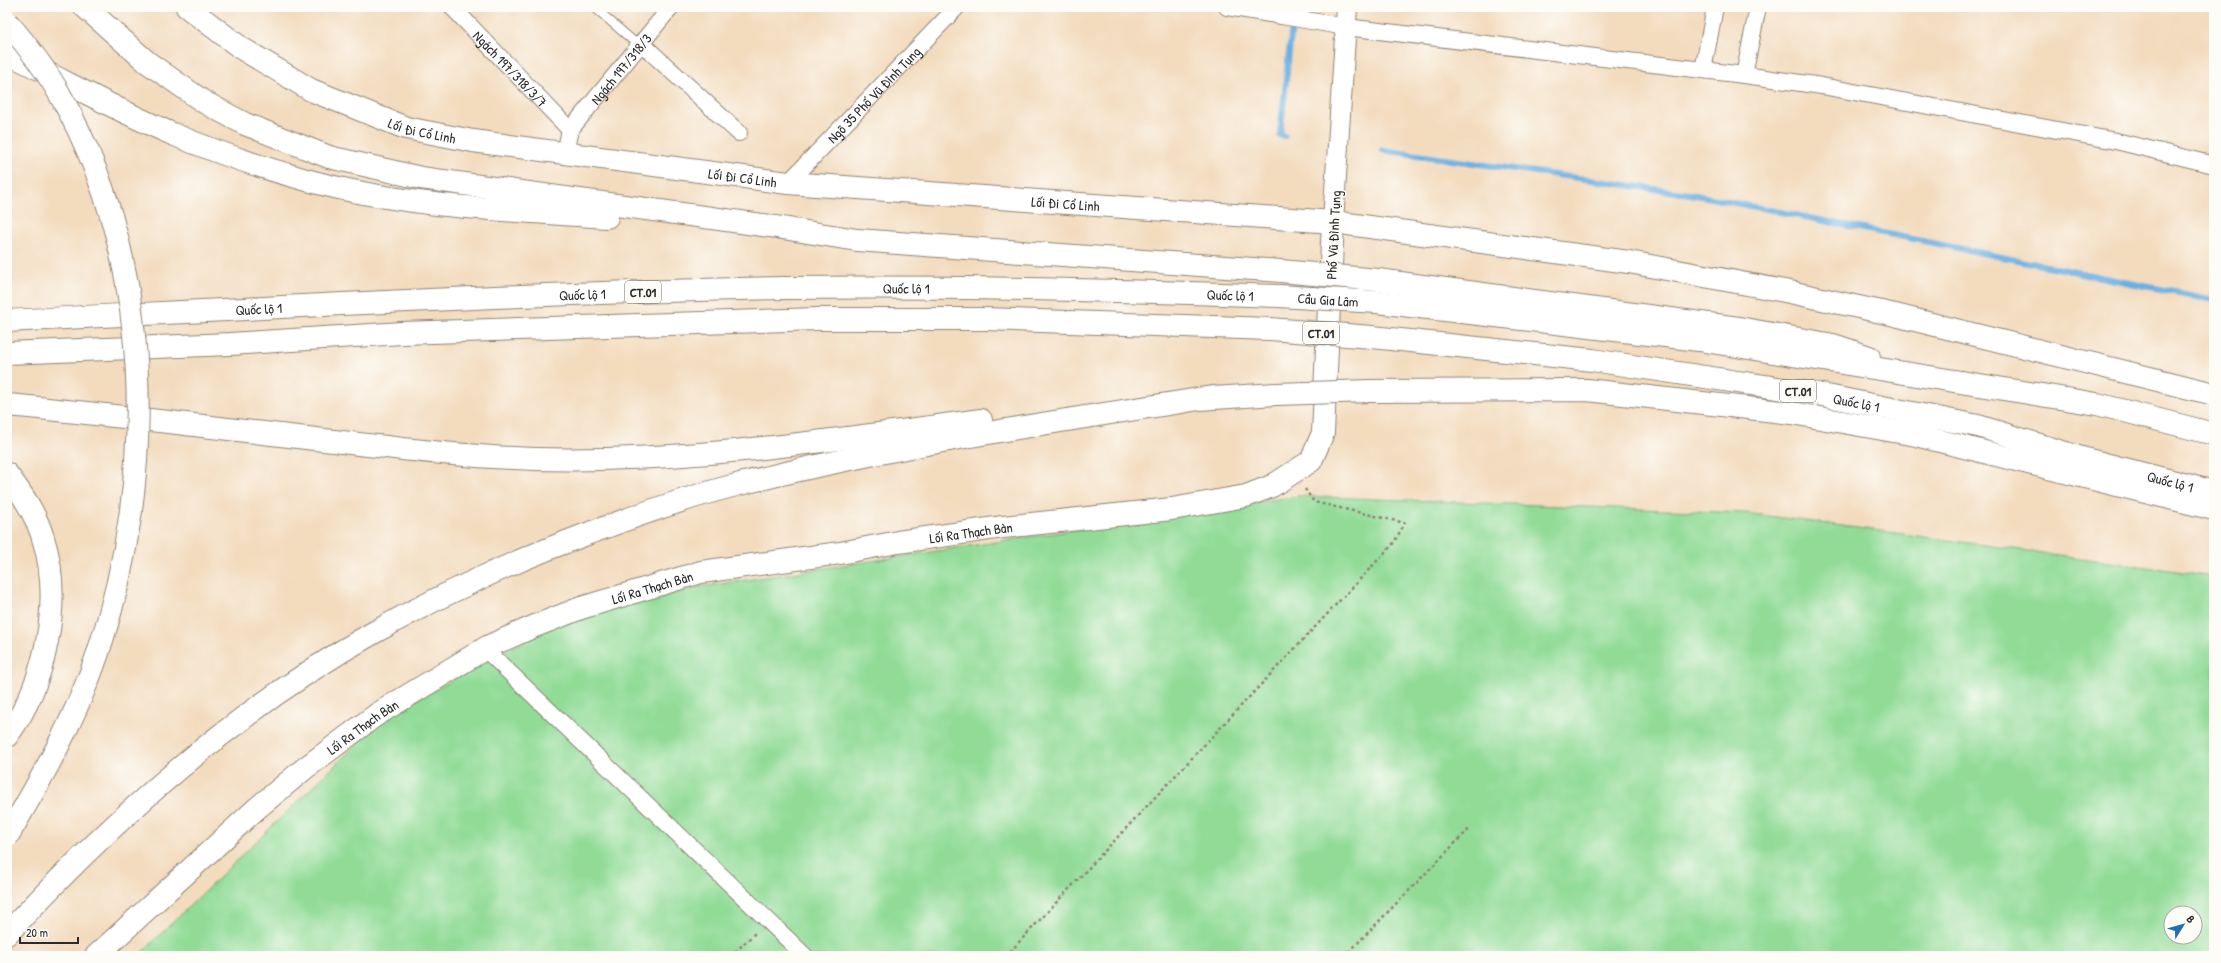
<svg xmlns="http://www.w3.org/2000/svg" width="2221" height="963" viewBox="0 0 2221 963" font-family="'Patrick Hand',sans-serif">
<rect width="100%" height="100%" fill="#fdfcf7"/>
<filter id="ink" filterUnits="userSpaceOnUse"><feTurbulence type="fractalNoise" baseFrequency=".025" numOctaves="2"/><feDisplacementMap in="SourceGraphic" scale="8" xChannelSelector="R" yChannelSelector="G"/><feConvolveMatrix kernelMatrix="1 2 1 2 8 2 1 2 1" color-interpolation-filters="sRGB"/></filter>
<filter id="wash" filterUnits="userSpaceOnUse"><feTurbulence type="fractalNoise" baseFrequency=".012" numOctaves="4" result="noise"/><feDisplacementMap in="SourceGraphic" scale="16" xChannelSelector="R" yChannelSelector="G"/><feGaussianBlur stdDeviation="0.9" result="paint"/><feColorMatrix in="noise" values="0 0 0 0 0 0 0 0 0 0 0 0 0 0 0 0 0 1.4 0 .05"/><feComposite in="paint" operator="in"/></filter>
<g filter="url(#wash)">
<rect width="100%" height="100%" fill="#f3dbbe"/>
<!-- green -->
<path fill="#91db97" stroke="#5e8361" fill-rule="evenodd" d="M1298,496L1746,513L2214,576V956H138L385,717L562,620L700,587ZM2171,913H2195V937H2171Z"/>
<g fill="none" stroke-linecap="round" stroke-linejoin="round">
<!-- stream -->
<path stroke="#6ab0e1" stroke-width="6" d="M1285,136L1280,135L1294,7
M1382,150L1696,195L2214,300"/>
</g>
</g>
<g filter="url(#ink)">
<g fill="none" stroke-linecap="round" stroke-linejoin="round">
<defs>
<path id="service" d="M594,7L639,46"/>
<g id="minor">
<path id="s1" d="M452,7L570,130"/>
<path d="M1227,7L1282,16L1283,7"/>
<path d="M1282,16L1346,27L1744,75L1822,86L2116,141L2214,165"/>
<path d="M641,43L739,133"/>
<path d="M1703,70L1715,7"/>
<path d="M1744,75L1758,7"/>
<path id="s2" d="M565,152L570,130L671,7"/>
<path id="s3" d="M788,183L957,7"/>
<path d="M484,648L805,956"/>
</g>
<path id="tertiary" d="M1333,222L1347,7"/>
<g id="secondary">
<path id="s4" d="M187,7L241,48L311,90L406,128L473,141L788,183L1333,222L1629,262L1790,292L1895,315L2214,394"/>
<path id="s5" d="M96,956L256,809L304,769L376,715L489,646L535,626L581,608L701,572L840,553L898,542L1003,527L1172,509L1246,496L1272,486L1311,461L1323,433L1333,222"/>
</g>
<g id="motorway">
<path d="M85,7L147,62L204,102L245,124L329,157L421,178L770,226L857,240L1281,271"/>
<path d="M7,53C63,80 118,111 175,135C216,152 260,167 303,179C402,207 505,210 607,217"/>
<path d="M1378,280L1739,328L1833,345L1869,357"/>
<path d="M1377,302L1699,340L2097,404L2214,434"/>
<path id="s6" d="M7,321C267,308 527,293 786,288C951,286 1115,290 1279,296"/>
<path id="s7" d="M1372,337L1592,360L1817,394L1978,426L2085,459L2214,492"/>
<path d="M7,353L230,344L402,333L818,319H985L1270,329"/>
<path d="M1370,391L1587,390L1792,413L1916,435L2214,509"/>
<path d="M1198,399L1276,394"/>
<path d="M7,405C116,415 225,429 334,441C401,449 468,457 535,459C684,463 833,440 981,420"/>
<path d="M7,474C22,494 36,514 43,538C63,600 46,684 7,736"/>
<path d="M7,934C113,819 236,710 373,633C449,590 527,555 609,526C649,511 690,497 732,486C890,446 1052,422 1213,397"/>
</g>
</defs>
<!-- service casing -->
<use href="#service" stroke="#8f8374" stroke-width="10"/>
<!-- minor casing -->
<use href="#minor" stroke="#8f8374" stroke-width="18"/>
<!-- tertiary casing -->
<use href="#tertiary" stroke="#8f8374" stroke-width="22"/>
<!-- secondary casing -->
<use href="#secondary" stroke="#8f8374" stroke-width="24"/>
<!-- motorway casing -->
<use href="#motorway" stroke="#8f8374" stroke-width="24"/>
<!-- path -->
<path stroke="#8f8374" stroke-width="2.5" stroke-dasharray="3 3" stroke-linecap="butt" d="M731,956L756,932
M1006,956L1393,544L1405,523L1314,502L1305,489
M1345,956L1470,828"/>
<!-- service -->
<use href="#service" stroke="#fff" stroke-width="8"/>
<!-- minor -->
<use href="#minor" stroke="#fff" stroke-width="16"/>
<!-- tertiary -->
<use href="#tertiary" stroke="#fff" stroke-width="20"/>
<!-- secondary -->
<use href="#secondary" stroke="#fff" stroke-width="22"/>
<!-- motorway -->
<use href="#motorway" stroke="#fff" stroke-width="22"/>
<defs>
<g id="motorway-bridge">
<path d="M7,22C26,44 44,67 59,93C154,259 158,474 98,653C76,718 42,778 7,837"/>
<path d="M1281,271L1378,280"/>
<path id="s8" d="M1279,296L1377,302"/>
<path d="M1270,329L1372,337"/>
<path d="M1276,394L1370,391"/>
</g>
</defs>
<!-- motorway-bridge casing -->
<use href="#motorway-bridge" stroke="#8f8374" stroke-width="24" stroke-linecap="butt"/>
<!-- motorway-bridge -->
<use href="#motorway-bridge" stroke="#fff" stroke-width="22"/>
</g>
</g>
<g text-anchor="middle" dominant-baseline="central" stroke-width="3" stroke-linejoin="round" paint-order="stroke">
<!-- shield labels -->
<g fill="#fdfcf7" stroke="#6a6a68" stroke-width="1">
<rect x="625" y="281" width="36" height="22" rx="3"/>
<rect x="1303" y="322" width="36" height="22" rx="3"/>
<rect x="1780" y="380" width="36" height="22" rx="3"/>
</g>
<g font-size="13" font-weight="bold" fill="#2b2b2b">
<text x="643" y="292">CT.01</text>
<text x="1321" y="333">CT.01</text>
<text x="1798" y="391">CT.01</text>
</g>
<!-- street labels -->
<g font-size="14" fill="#2b2b2b" stroke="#fdfcf7">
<text stroke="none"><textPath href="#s1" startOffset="85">Ngách 197/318/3/7</textPath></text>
<text stroke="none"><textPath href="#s2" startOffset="102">Ngách 197/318/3</textPath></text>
<text stroke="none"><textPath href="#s3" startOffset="123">Ngõ 35 Phố Vũ Đình Tụng</textPath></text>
<text stroke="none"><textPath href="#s4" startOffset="268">Lối Đi Cổ Linh</textPath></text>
<text stroke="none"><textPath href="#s4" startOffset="592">Lối Đi Cổ Linh</textPath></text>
<text stroke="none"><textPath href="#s4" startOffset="916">Lối Đi Cổ Linh</textPath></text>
<text transform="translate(1333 235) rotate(-87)">Phố Vũ Đình Tụng</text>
<text stroke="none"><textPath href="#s6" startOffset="900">Quốc lộ 1</textPath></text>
<text stroke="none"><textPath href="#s6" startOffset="576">Quốc lộ 1</textPath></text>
<text stroke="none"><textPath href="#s6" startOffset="1224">Quốc lộ 1</textPath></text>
<text stroke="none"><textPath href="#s8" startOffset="49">Cầu Gia Lâm</textPath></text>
<text stroke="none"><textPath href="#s6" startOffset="252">Quốc lộ 1</textPath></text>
<text stroke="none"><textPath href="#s7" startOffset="489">Quốc lộ 1</textPath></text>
<text stroke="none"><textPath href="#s7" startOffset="813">Quốc lộ 1</textPath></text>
<text stroke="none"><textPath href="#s5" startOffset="1000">Lối Ra Thạch Bàn</textPath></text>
<text stroke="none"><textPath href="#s5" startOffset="676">Lối Ra Thạch Bàn</textPath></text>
<text stroke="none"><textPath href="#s5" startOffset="352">Lối Ra Thạch Bàn</textPath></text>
</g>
</g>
<!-- margin -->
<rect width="2221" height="963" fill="none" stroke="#fdfcf7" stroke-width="24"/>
<!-- north arrow -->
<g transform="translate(2183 925) rotate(53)"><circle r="19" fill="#fdfcf7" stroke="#a9a8a5"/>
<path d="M0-3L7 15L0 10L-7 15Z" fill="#1f6fb2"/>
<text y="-6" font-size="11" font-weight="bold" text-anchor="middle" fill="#2b2b2b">B</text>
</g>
<!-- scale -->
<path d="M20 937v6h58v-6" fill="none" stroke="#2b2b2b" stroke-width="2"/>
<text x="26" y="937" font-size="12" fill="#2b2b2b" stroke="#fdfcf7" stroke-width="3" paint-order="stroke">20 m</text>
</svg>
